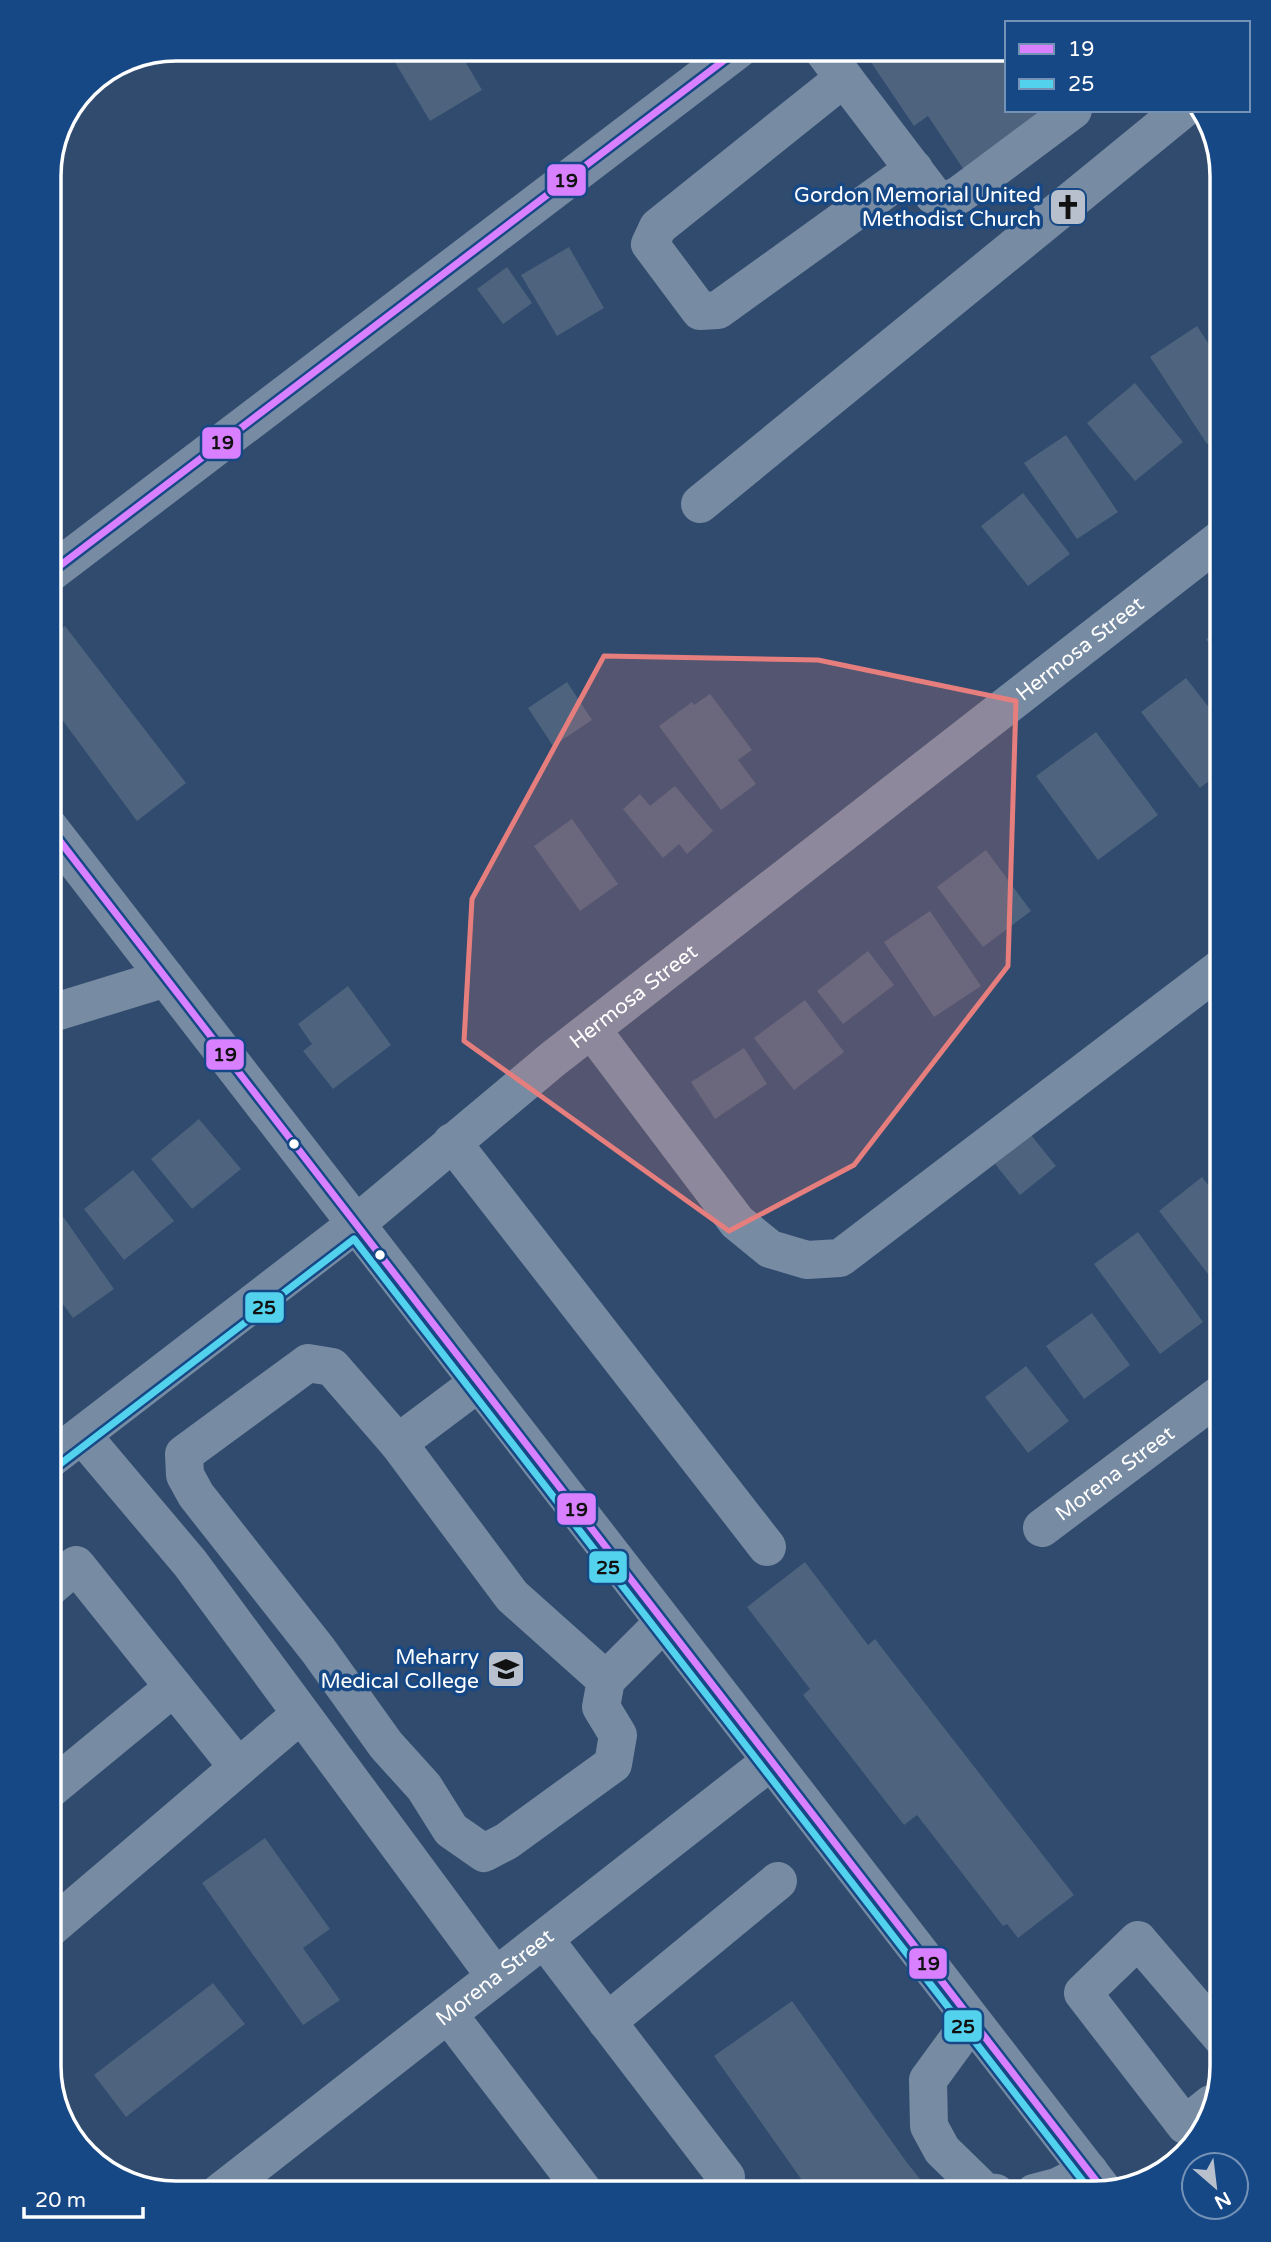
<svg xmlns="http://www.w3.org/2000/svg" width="1271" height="2242" viewBox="0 0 1271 2242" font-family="'Varela Round',sans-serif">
<rect width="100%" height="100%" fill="#304b6d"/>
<!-- building -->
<path fill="#4d637e" d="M399,49H458L482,90L430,121L390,54Z
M862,49H1007V110H1058L966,173L928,116L914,126Z
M569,247L604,308L557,336L521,275Z
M507,267L532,303L503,324L477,289Z
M1197,326L1222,364V435L1207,444L1150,357Z
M1135,383L1183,442L1135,481L1087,423Z
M1066,435L1118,512L1077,539L1024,463Z
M1023,493L1070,554L1028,586L981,526Z
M65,626L186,783L137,821L49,702V638Z
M1222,628V661L1206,639Z
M1186,678L1222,724V790L1213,778L1200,788L1141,712Z
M567,682L592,720L553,746L528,708Z
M710,694L752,750L738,760L756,784L721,810L659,726L692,702L694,705Z
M1096,732L1158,815L1098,860L1036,776Z
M675,786L713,831L687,854L679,844L663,858L623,809L640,794L650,806Z
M572,819L618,884L580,911L534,846Z
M986,850L1031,911L983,947L937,887Z
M930,911L981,986L934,1017L884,942Z
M868,951L894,985L843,1024L817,991Z
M348,986L391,1045L333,1089L303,1051L312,1044L298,1024Z
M805,1000L844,1052L794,1090L754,1038Z
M744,1048L767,1084L715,1119L691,1082Z
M199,1119L241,1169L192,1209L151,1159Z
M1031,1135L1056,1166L1020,1195L995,1164Z
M133,1170L174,1221L124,1260L84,1209Z
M1202,1177L1222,1203V1292L1159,1211Z
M57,1208L114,1289L73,1318L49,1285V1213Z
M1138,1232L1203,1322L1160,1354L1094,1264Z
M1092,1313L1130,1365L1084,1399L1046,1346Z
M1026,1366L1069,1421L1028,1453L985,1397Z
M805,1562L868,1645L875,1639L1074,1895L1018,1938L1007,1924L1003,1926L917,1815L904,1825L803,1695L810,1689L747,1607Z
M265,1838L330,1929L303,1948L340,2000L303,2025L202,1883Z
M213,1983L245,2024L126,2117L94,2075Z
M792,2001L905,2160L931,2193H811L714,2056Z"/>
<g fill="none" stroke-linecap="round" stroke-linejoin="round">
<!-- minor -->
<g stroke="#778ba3" stroke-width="38">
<path d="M822,49L933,195L946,201L959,195L1073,110"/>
<path d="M844,78L658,227L650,244L700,311L718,310L914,169"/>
<path d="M700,504L1182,110"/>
<path d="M49,574L739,49"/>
<path d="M49,827L1104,2191"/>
<path d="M49,1014L166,978"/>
<path d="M592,1030L737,1222L770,1249L807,1260L840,1258L1222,967"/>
<path d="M452,1142L767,1547"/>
<path d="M82,1435L190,1563L495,1976"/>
<path d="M398,1443L478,1383"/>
<path id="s1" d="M49,1460L356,1224L553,1059L1222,538"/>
<path id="s2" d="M1042,1528L1222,1393"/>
<path d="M49,1588L76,1565L238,1767"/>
<path d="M606,1680L512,1596L398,1443L332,1367L308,1363L184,1454L185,1475L196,1495L318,1650L386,1745L424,1787L451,1830L484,1853L507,1841L613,1764L618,1735L601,1707L606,1680L663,1623"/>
<path d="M49,1790L174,1687"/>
<path d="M49,1929L301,1714"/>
<path d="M544,1939L726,2177"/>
<path d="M448,2014L585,2193"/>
<path d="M971,2021L928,2080L929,2126L942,2150L985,2192L996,2193"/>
<path d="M607,2022L778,1881"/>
<path d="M1211,2104L1185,2125L1083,1993L1138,1940L1222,2038"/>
<path id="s3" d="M219,2193L771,1761"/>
<path d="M1034,2193L1057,2187L1089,2171"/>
</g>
<defs>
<path id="bus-1" d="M49,574L739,49
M49,827L1104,2191"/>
<path id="bus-2" d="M55,1468L354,1239L1092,2193"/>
</defs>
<!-- bus-1 casing -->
<use href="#bus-1" stroke="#174886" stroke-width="12"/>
<!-- bus-2 casing -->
<use href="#bus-2" stroke="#174886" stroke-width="12"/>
<!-- bus-1 -->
<use href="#bus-1" stroke="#d880ff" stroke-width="7"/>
<!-- bus-2 -->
<use href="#bus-2" stroke="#53d2ee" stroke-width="7"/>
</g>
<!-- marked area -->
<path fill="#e67e7e" fill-opacity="0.2" stroke="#e67e7e" stroke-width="5" stroke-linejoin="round" d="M604,656L818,660L1016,701L1008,966L854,1165L729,1231L464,1041L472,899Z"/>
<!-- icons -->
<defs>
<symbol id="church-square" viewBox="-11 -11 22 22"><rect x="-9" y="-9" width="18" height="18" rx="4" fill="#b7c0cc" stroke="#174886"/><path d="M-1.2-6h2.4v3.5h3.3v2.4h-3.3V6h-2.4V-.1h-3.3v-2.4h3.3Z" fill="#111"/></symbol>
<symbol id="university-square" viewBox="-11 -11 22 22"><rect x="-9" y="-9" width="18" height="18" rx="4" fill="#b7c0cc" stroke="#174886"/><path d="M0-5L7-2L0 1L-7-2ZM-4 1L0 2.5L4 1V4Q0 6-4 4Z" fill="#111"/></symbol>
</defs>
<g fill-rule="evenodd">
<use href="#church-square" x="1046" y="185" width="44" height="44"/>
<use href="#university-square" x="484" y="1647" width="44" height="44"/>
</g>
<!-- markers -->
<g fill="#fff" stroke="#174886" stroke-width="2.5">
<circle cx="294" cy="1144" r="6"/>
<circle cx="380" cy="1255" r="6"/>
</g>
<g text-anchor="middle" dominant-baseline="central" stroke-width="7" stroke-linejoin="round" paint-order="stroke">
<!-- poi labels -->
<g font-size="21" fill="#fff" stroke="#174886" text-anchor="end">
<text x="1041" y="195">Gordon Memorial United<tspan x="1041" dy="24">Methodist Church</tspan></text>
<text x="479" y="1657">Meharry<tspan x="479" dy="24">Medical College</tspan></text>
</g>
<!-- street labels -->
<g font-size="21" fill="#fff" stroke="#174886">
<text stroke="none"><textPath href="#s1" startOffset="1312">Hermosa Street</textPath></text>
<text stroke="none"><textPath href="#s1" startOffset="746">Hermosa Street</textPath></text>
<text stroke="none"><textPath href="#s2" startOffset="91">Morena Street</textPath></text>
<text stroke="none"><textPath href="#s3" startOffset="350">Morena Street</textPath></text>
</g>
</g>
<!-- crop -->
<path d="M0 0H1271V2242H0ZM176 61H1095A115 115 0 0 1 1210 176V2066A115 115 0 0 1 1095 2181H176A115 115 0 0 1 61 2066V176A115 115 0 0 1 176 61Z" fill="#174886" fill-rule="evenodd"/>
<path fill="none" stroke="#fff" stroke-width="3.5" d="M176 61H1095A115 115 0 0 1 1210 176V2066A115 115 0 0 1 1095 2181H176A115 115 0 0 1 61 2066V176A115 115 0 0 1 176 61Z"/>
<g stroke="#174886" stroke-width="2.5">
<rect x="546" y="163" width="41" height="34" rx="7" fill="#d880ff"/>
<rect x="201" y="426" width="41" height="34" rx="7" fill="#d880ff"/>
<rect x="205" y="1038" width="40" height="33" rx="7" fill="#d880ff"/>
<rect x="244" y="1291" width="41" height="33" rx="7" fill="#53d2ee"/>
<rect x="556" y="1492" width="41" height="34" rx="7" fill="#d880ff"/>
<rect x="588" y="1550" width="40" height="34" rx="7" fill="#53d2ee"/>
<rect x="908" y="1947" width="40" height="33" rx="7" fill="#d880ff"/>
<rect x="943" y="2009" width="40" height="34" rx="7" fill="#53d2ee"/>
</g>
<g font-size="19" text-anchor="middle" font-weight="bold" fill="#111">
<text x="566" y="187">19</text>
<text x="222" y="449">19</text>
<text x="225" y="1061">19</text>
<text x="264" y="1314">25</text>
<text x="576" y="1516">19</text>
<text x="608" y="1574">25</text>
<text x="928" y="1970">19</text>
<text x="963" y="2033">25</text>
</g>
<!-- legend -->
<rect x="1005" y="21" width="245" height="91" fill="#174886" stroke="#7491b6" stroke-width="2"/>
<rect x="1019" y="44" width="35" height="10" fill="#d880ff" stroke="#7491b6" stroke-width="2"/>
<text x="1068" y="56" font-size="21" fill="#ffffff">19</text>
<rect x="1019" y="79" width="35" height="10" fill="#53d2ee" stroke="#7491b6" stroke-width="2"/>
<text x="1068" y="91" font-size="21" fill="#ffffff">25</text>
<!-- north arrow -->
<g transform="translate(1215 2186) rotate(152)"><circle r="33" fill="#174886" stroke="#7491b6" stroke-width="2"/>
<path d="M0-5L12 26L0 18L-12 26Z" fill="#b7c0cc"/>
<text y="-10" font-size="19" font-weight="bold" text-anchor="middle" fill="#ffffff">N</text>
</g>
<!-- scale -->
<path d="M24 2207v10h119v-10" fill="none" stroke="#ffffff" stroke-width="3.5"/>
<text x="35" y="2207" font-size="21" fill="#ffffff" stroke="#174886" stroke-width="5" paint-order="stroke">20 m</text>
</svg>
